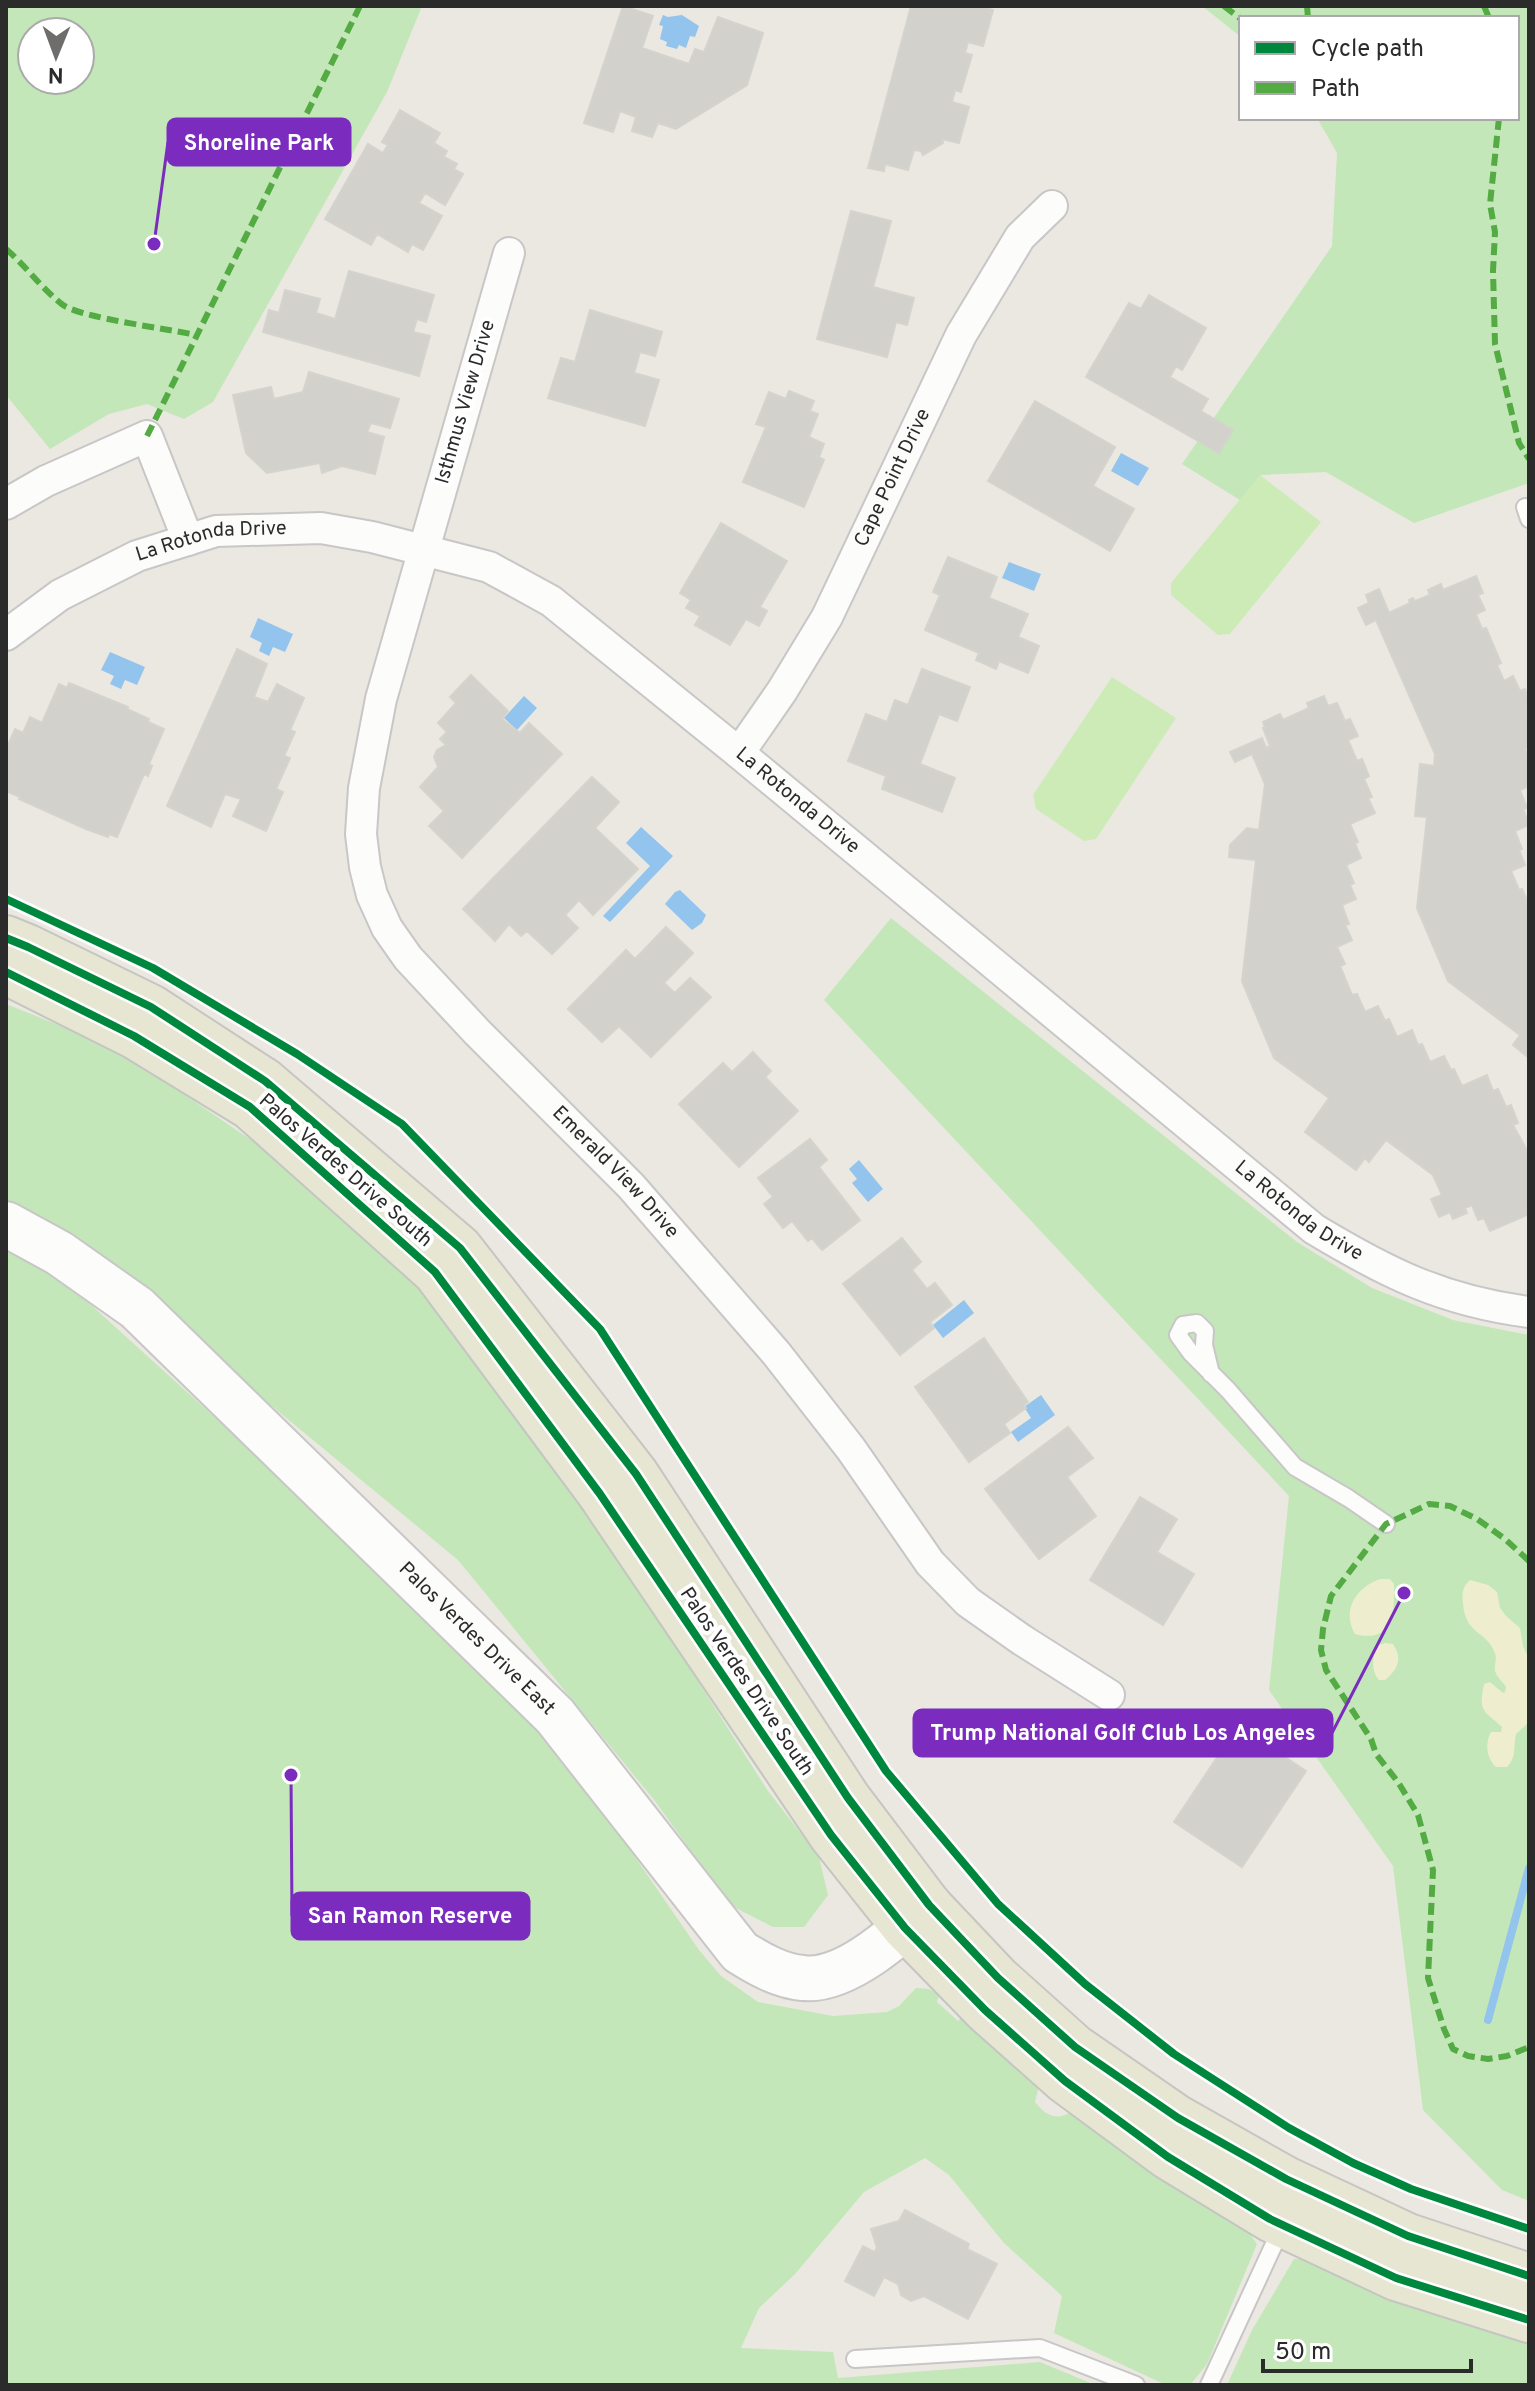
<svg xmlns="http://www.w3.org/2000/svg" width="1535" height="2391" viewBox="0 0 1535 2391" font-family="Overpass,sans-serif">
<rect width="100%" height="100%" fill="#eae8e1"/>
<!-- green -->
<path fill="#c3e7b9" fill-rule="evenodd" d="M6,6H422L387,92L213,402L184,419L147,404L109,414L50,449L6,395ZM32,32H80V80H32Z
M1202,6H1529V483L1414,523L1326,472L1261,475L1240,500L1182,464L1332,246L1337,153L1317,118H1517V18H1241V37Z
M891,918L1297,1242L1372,1288L1453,1320L1529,1335V2201L1502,2190L1423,2110L1393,1866L1269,1690L1289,1496L824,1000Z
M6,1004L114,1047L347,1205L444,1306L524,1409L768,1791L819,1857L828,1895L804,1927H773L730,1905L655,1801L458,1560L203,1349L6,1205Z
M6,1247L22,1255L90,1304L309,1503L537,1722L615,1828L699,1950L721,1976L758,2002L833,2016L887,2012L899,2006L916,1988L929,1989L939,1995L937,2002L958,2021L966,2013L1040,2082L1035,2102C1045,2115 1057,2122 1072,2111L1243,2225L1257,2244L1207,2364L1191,2384L1166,2385L1054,2333L1062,2296L1004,2243L949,2175L925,2158L864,2192L795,2274L759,2308L741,2348L833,2352L838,2378L1040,2362L1095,2385H6Z
M1294,2259L1319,2260L1529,2337V2385H1227L1252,2330Z"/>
<!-- sand -->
<path fill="#eeeecf" d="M1381,1579H1390L1394,1584C1395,1612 1393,1644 1355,1634C1341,1610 1357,1586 1381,1579Z
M1470,1580L1488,1585L1497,1592L1500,1608L1506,1616L1520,1628L1523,1646L1529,1659V1722L1516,1734C1513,1747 1517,1757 1507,1767H1496C1486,1758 1485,1742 1491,1732H1501L1502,1727C1484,1710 1478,1713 1484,1684L1490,1682L1503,1693L1505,1692L1506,1687C1502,1681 1497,1677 1495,1671C1494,1663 1498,1659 1494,1651C1485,1630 1466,1635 1463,1604C1462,1594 1462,1587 1470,1580Z
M1385,1643L1393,1644C1403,1659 1398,1669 1385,1680H1379C1371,1671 1372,1656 1377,1646Z"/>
<!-- pitch -->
<path fill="#cdebb7" d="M1260,475L1321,522L1230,634L1218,635L1171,595V583Z
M1112,677L1176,718L1096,839L1084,841L1036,809L1033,795Z"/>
<!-- water -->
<path fill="#92c4ee" d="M663,15L668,17L682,15L699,26L695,37L690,36L686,48L679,45L677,49L666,46L667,42L660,39L663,26L659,25Z
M1121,453L1149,468L1138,486L1111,471Z
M1009,562L1041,574L1034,591L1002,578Z
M258,618L293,634L285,652L273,647L269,656L259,651L262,643L250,637Z
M110,652L145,667L137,685L125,680L121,689L110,684L114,676L101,670Z
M524,696L537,708L517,730L504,718Z
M641,827L673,856L610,922L603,916L650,866L626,843Z
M680,890L706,915L702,923L692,930L665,904L675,892Z
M859,1160L883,1189L868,1202L852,1183L857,1179L849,1169Z
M964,1300L974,1313L943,1338L933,1325Z
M1041,1395L1055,1415L1018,1442L1011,1432L1031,1418L1024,1407Z"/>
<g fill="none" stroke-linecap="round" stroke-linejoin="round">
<!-- stream -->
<path stroke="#92c4ee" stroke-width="8" d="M1488,2020L1529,1868"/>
</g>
<!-- building -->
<path fill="#d3d1cc" stroke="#d5d3cd" stroke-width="2" d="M623,6L653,16L642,48L689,64L695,49L704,52L718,17L763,33L747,85L676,129L658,123L652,137L632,131L636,117L620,111L613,132L584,123Z
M911,6H975L993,10L983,46L968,42L965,53L972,55L961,92L955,90L952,102L969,107L959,143L942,139L943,143L923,155L921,151L914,150L908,170L885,164L884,171L868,168Z
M400,110L440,133L434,143L447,151L444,157L457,164L454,169L463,174L445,205L425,193L419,203L442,216L423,250L412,244L408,252L377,234L371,245L325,219L368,144L383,153L388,145L382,142Z
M851,211L891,221L873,287L914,298L907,325L896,322L887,357L817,339Z
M349,271L434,295L426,322L417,319L413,332L430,336L419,376L263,332L269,310L279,313L285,290L320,299L316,313L335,319Z
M1149,295L1206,328L1182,370L1176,366L1170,377L1208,399L1201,411L1233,430L1219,453L1086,377L1129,303L1141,309Z
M590,310L662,332L655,356L640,352L634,373L659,380L645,426L548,398L561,358L575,362Z
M309,372L399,399L390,428L371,423L367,432L384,437L375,474L342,466L322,473L320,463L267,473L246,453L233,395L271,387L274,399L303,392Z
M789,391L814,401L810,411L818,414L809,437L824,444L819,457L824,460L804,507L743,482L766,427L756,424L769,392L786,399Z
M1035,401L1115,447L1093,486L1134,509L1110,551L988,481Z
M721,523L787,561L760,607L767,611L759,626L746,619L730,645L695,625L700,616L686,608L691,600L680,593Z
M948,557L997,577L989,598L1028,614L1018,637L1039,646L1028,673L999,661L996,669L976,660L979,653L925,630L940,595L933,592Z
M1476,576L1483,593L1478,595L1485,610L1476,614L1482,629L1486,628L1501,663L1497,665L1504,681L1513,676L1520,691L1525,689L1529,699L1527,709L1529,747L1525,749L1529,759V786L1520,790L1527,808L1523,809L1529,825L1515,831L1522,849L1519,850L1525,865L1511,871L1519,890L1522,889L1529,905V1058L1513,1045L1520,1035L1448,981L1417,908L1427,817L1415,816L1420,764L1434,766L1435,754L1376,620L1366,625L1358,608L1369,603L1366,595L1379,589L1389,613L1410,603L1409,600L1413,598L1415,601L1430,595L1428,590L1441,584L1443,590Z
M237,649L267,664L254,697L268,702L277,684L304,698L290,730L295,732L284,756L290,758L276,789L283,792L266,831L233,816L241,799L225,794L211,827L167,806Z
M922,669L970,687L957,721L939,714L920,764L955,778L942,812L882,789L886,776L848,761L866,714L887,722L895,700L908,705Z
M471,675L508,711L502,719L520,733L529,723L562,754L462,858L429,826L444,811L420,787L438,767L434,757L437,750L446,745L440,739L447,732L438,723L456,703L450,697Z
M69,683L128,707L127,709L149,719L148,722L164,729L149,764L152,766L148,776L144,774L117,837L109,834L108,837L86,829L19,799L20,797L6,791L7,742L9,743L15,729L23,733L30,717L42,723L59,684L67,688Z
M1324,696L1328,706L1337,703L1345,721L1350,719L1358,736L1348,740L1357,761L1362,759L1369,776L1364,779L1372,797L1368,798L1375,813L1350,824L1358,842L1355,843L1361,858L1346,865L1354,883L1350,885L1356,899L1342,905L1349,924L1345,925L1352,940L1337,947L1345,964L1340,966L1352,995L1357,994L1365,1012L1378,1006L1385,1021L1389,1019L1397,1037L1412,1030L1418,1045L1422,1044L1430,1062L1444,1056L1451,1070L1454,1069L1462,1086L1487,1075L1493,1091L1498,1089L1506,1107L1511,1105L1518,1123L1513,1125L1529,1154V1214L1490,1231L1484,1218L1478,1220L1472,1205L1465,1208L1467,1213L1453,1219L1450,1212L1439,1217L1431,1199L1442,1195L1433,1175L1386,1140L1369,1162L1365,1158L1356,1170L1305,1132L1329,1098L1274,1058L1242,981L1256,860L1229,857L1230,845L1247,828L1259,830L1265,784L1252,754L1235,762L1230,752L1262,738L1266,748L1270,746L1263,728L1265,727L1263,722L1280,714L1283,720L1309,708L1307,703Z
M592,777L619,802L595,828L638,869L593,915L579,900L565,915L578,928L552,954L527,931L521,936L509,924L495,941L463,909Z
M666,927L693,953L664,983L675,993L690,978L711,997L651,1057L619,1026L602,1042L568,1009L626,950L635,959Z
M753,1052L771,1071L765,1077L798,1111L739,1167L679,1104L723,1063L732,1072Z
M810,1139L827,1160L819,1167L860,1220L822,1250L812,1238L808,1241L792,1221L783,1228L764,1204L773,1197L758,1178Z
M902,1238L921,1262L912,1270L927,1289L935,1283L952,1305L930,1322L934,1328L900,1355L843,1284Z
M984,1338L1028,1402L1024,1405L1026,1408L1004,1424L1010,1433L969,1462L915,1387Z
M1068,1427L1093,1458L1067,1477L1096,1516L1039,1559L985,1489Z
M1140,1497L1177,1519L1157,1552L1194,1574L1163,1625L1090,1580Z
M1238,1726L1306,1771L1242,1867L1174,1822Z
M905,2210L969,2244L967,2249L997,2264L968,2319L924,2296L911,2301L901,2295L898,2284L884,2277L874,2296L845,2281L863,2246L874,2252L877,2248L871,2229L899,2221Z"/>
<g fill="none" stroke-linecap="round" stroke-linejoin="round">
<defs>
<path id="lane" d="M1525,507L1529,519
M1211,1374L1204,1345L1205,1331L1197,1323L1183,1325L1178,1335L1191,1353L1228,1390L1295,1467L1348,1498L1386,1524
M855,2359L1040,2348L1136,2385
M1209,2385L1282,2227"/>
<g id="street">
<path id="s1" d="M509,253L381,699L364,788L361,834L365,867L372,895L387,928L408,958L477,1032L631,1186L776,1353L851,1449L930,1563L968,1602L1022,1640L1109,1695"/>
<path d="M6,504L46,481L147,436L188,540"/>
<path id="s2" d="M6,635L60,595L137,556L216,531L321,528L372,537L489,567L551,601L739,753L1314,1229C1387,1273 1443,1301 1529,1312"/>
<path id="s3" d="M739,753L782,691L827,617L961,335L1020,237L1052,206"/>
</g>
<g id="secondary">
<path id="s4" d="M6,1224L59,1253L137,1308L555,1716L740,1952C759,1964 780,1976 803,1978C845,1983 901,1932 929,1905"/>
</g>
<path id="primary" d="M6,938L28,947L151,1007L265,1081L460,1248L636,1474L848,1798L929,1905L998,1978L1075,2047L1178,2118L1286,2179L1408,2236L1529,2276
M6,972L134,1036L250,1107L435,1272L600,1494L831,1835L905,1928L985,2010L1065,2081L1168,2157L1270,2219L1396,2278L1529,2320"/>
</defs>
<!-- lane casing -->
<use href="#lane" stroke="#c8c6c7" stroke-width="20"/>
<!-- street casing -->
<use href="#street" stroke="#c8c6c7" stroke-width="34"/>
<!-- secondary casing -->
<use href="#secondary" stroke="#c8c6c7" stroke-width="48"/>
<!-- primary casing -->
<use href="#primary" stroke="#c5c5c2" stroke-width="48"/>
<!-- lane -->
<use href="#lane" stroke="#fcfcfa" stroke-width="16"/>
<!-- street -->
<use href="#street" stroke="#fcfcfa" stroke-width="30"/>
<!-- secondary -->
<use href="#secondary" stroke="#fcfcfa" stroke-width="44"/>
<!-- primary -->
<use href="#primary" stroke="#e7e6d3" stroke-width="44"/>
<!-- quiet -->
<path stroke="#54ab44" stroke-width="6" stroke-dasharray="12 6" stroke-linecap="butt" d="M1224,6L1241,19
M1307,6L1308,18
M1484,6L1489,18
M1499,118L1490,204L1495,232L1493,271L1495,344L1519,443L1529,459
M6,249C26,266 42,289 63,305C82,318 169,329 196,335
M147,436L360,6
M1529,1561L1505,1539L1477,1519L1450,1506L1429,1504L1386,1524L1331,1596L1323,1629L1321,1650L1326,1670L1371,1739L1376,1754L1398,1782L1418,1815L1433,1870L1428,1978L1444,2029L1453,2049L1468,2056L1488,2059L1507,2056L1529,2047"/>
<defs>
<path id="cycleway" d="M6,899L153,968L297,1054L402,1124L600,1329L886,1771L998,1904L1085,1984L1174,2054L1289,2128L1353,2163L1411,2189L1529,2229
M6,938L28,947L151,1007L265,1081L460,1248L636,1474L848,1798L929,1905L998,1978L1075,2047L1178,2118L1286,2179L1408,2236L1529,2276
M6,972L134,1036L250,1107L435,1272L600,1494L831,1835L905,1928L985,2010L1065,2081L1168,2157L1270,2219L1396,2278L1529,2320"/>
</defs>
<!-- cycleway casing -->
<use href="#cycleway" stroke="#fff" stroke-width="13"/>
<!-- cycleway -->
<use href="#cycleway" stroke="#00873e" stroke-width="8"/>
</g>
<g text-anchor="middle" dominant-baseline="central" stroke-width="8" stroke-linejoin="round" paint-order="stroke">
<!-- street labels -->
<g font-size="20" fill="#2b2b2b" stroke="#fff">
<text transform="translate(466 402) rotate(-74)">Isthmus View Drive</text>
<text stroke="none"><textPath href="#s3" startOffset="316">Cape Point Drive</textPath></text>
<text stroke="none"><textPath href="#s2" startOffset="230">La Rotonda Drive</textPath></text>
<text stroke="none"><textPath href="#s2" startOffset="902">La Rotonda Drive</textPath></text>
<text transform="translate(345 1171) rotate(41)">Palos Verdes Drive South</text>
<text stroke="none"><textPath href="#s1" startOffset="1034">Emerald View Drive</textPath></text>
<text stroke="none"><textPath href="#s2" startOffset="1550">La Rotonda Drive</textPath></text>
<text stroke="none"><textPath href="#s4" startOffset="630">Palos Verdes Drive East</textPath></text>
<text transform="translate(746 1682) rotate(56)">Palos Verdes Drive South</text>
</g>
</g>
<!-- callouts -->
<path fill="none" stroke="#7b2cbf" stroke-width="3" d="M154 244L168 142M1404 1593L1332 1733M291 1775L292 1916"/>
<g fill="#7b2cbf" stroke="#fff" stroke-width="3">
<circle cx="154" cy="244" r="8"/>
<circle cx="1404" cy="1593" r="8"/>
<circle cx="291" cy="1775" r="8"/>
</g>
<g fill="#7b2cbf" stroke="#7b2cbf" stroke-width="3">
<rect x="168" y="119" width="182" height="46" rx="8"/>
<rect x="914" y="1710" width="418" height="46" rx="8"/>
<rect x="292" y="1893" width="237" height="46" rx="8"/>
</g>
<g font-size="22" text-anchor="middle" font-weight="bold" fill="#fff">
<text x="259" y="150">Shoreline Park</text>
<text x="1123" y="1740">Trump National Golf Club Los Angeles</text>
<text x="410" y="1923">San Ramon Reserve</text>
</g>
<!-- border -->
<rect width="1535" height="2391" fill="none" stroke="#2b2b2b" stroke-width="16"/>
<!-- legend -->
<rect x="1239" y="16" width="280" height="104" fill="#ffffff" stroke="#aaaaaa" stroke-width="2"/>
<rect x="1255" y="42" width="40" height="12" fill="#00873e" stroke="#aaaaaa" stroke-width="2"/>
<text x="1311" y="56" font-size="24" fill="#2b2b2b">Cycle path</text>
<rect x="1255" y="82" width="40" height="12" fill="#54ab44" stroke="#aaaaaa" stroke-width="2"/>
<text x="1311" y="96" font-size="24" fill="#2b2b2b">Path</text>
<!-- north arrow -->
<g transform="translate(56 56) rotate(181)"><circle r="38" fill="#ffffff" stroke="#aaaaaa" stroke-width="2"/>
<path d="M0-6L14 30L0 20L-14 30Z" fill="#6e6d6b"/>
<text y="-12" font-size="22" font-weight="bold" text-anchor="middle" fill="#2b2b2b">N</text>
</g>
<!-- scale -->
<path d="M1263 2359v12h208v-12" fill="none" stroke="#2b2b2b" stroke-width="4"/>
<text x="1275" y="2359" font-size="24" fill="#2b2b2b" stroke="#ffffff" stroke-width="6" paint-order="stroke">50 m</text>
</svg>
